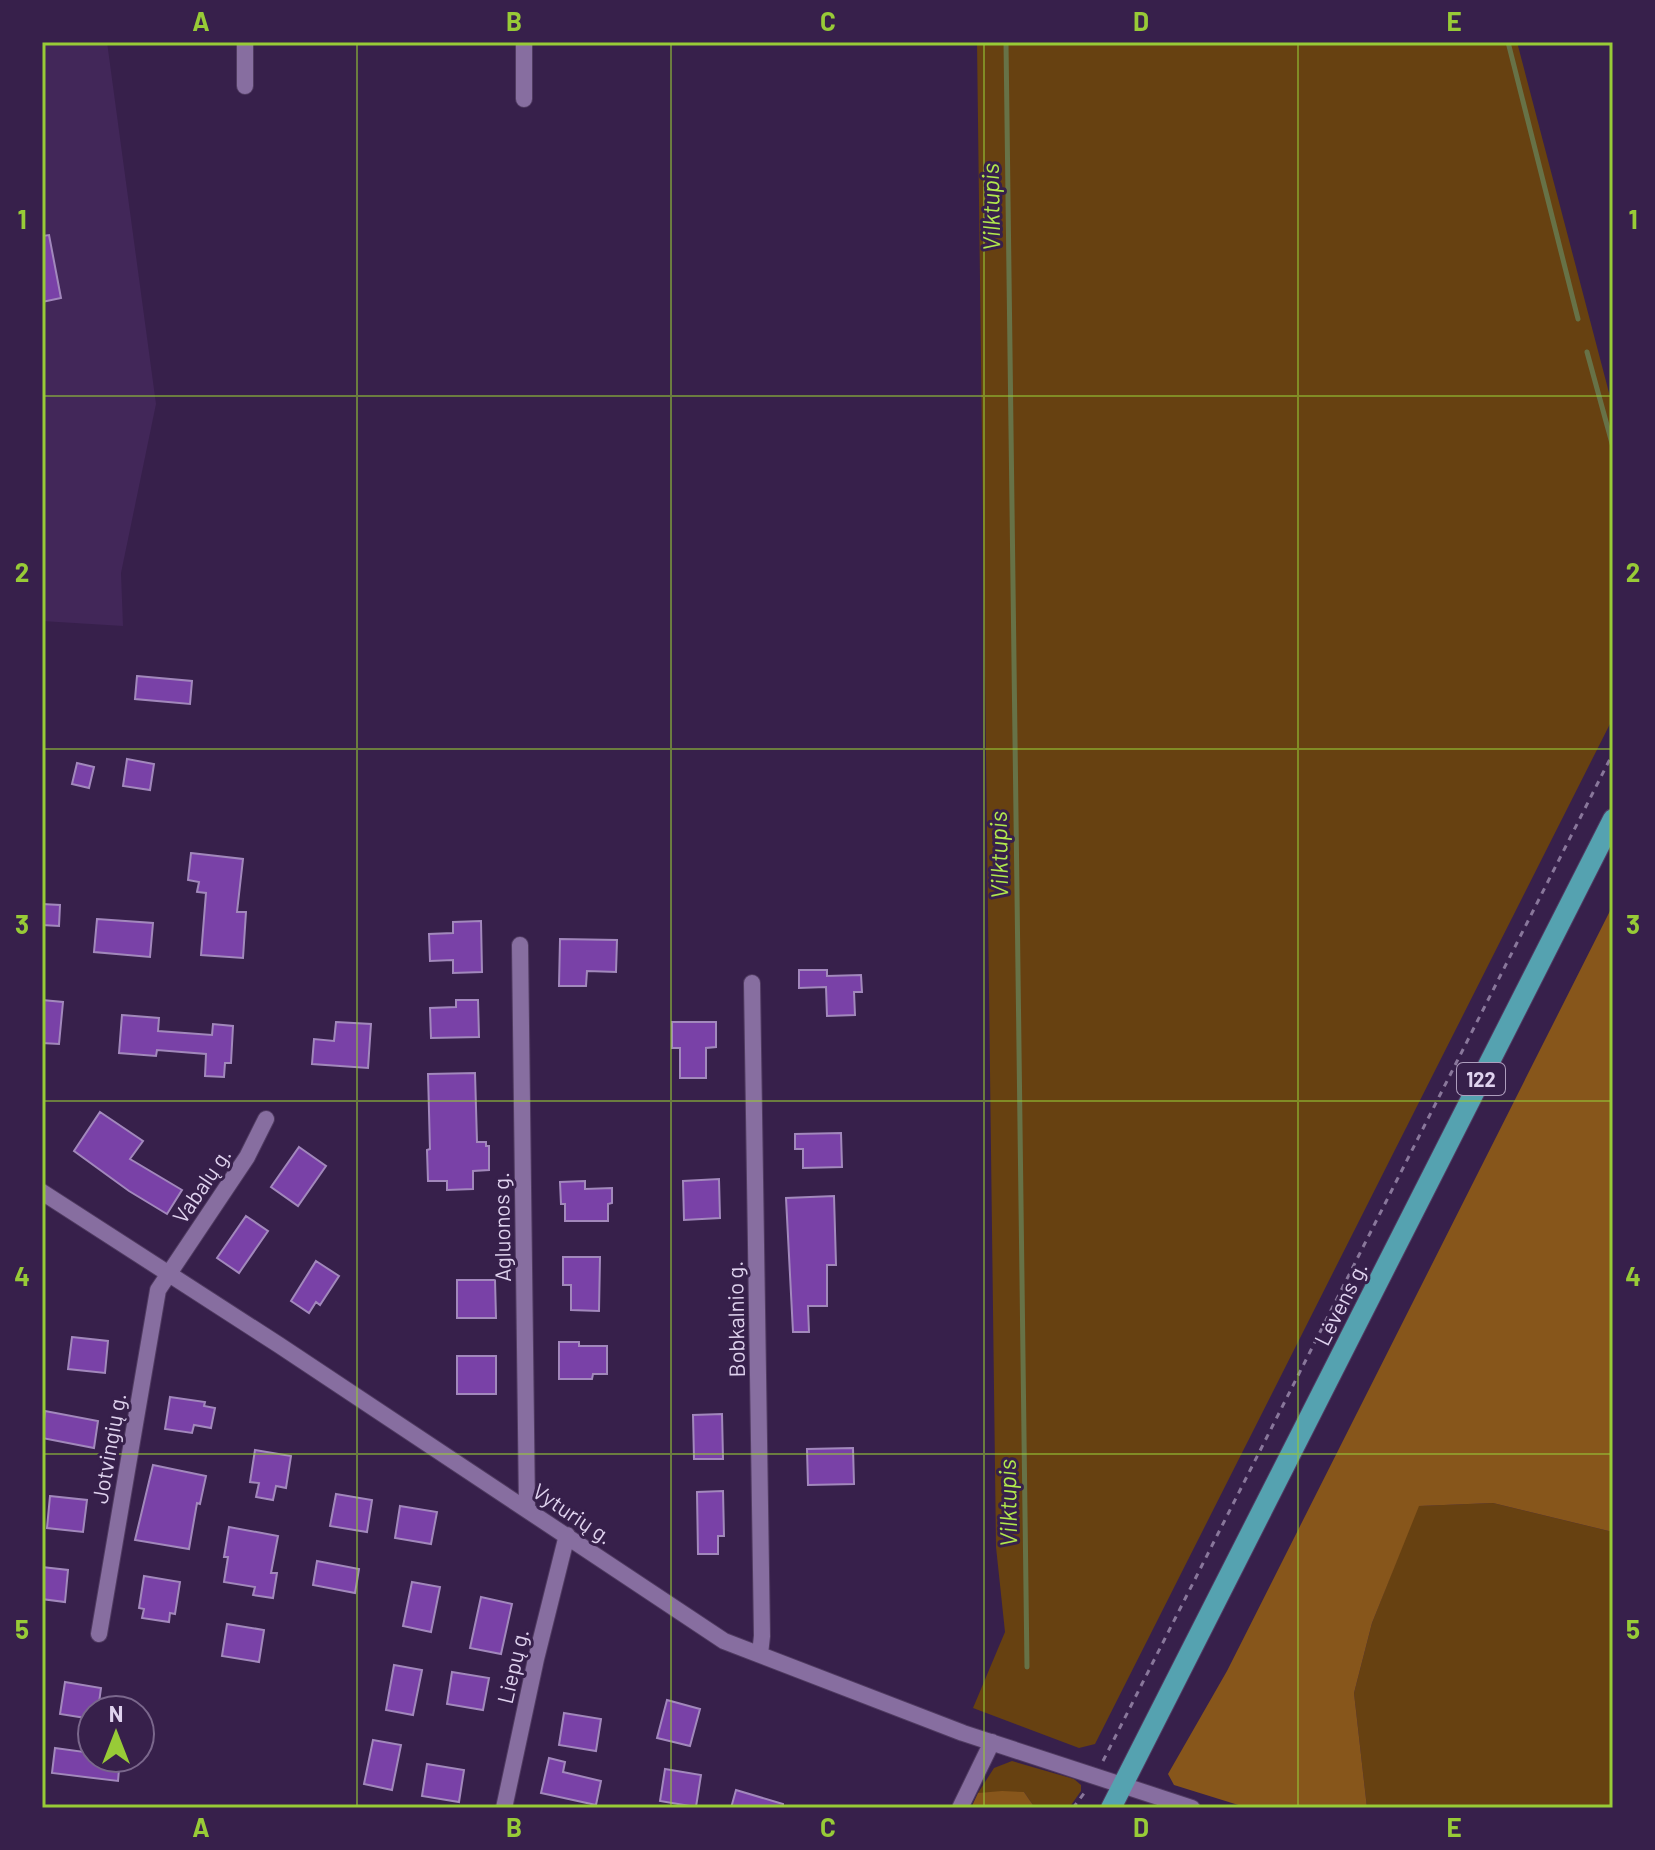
<svg xmlns="http://www.w3.org/2000/svg" width="1655" height="1850" viewBox="0 0 1655 1850" font-family="Barlow,sans-serif">
<rect width="100%" height="100%" fill="#37204b"/>
<!-- built -->
<path fill="#422759" d="M42,42H107L156,404L121,573L123,626L42,621Z"/>
<!-- green -->
<path fill="#674111" d="M977,42H1517L1613,408V718L1095,1744L1079,1748L973,1708L1005,1632L996,1547Z
M1493,1503L1613,1532V1808H1367L1354,1693L1372,1623L1418,1506Z
M1012,1761L1074,1779L1081,1785V1791L1069,1808H1035L1024,1792L978,1793L994,1768Z"/>
<!-- forest -->
<path fill="#87561b" d="M1613,905V1532L1493,1503L1419,1506L1372,1623L1354,1693L1367,1808H1248L1174,1785L1168,1774L1227,1671Z
M1002,1791L1024,1792L1035,1808H971L978,1793Z"/>
<g fill="none" stroke-linecap="round" stroke-linejoin="round">
<!-- stream -->
<path stroke="#677247" stroke-width="5" d="M1006,42L1027,1667
M1508,42L1578,319
M1587,352L1613,447"/>
</g>
<!-- building -->
<path fill="#7941a7" stroke="#a288bc" stroke-width="2" d="M49,235L61,298L42,302V236Z
M137,676L192,681L190,704L135,699Z
M127,759L154,764L150,790L123,786Z
M77,763L94,767L89,788L72,784Z
M191,853L243,859L237,912H246L243,958L201,955L206,893L197,892L199,882L188,880Z
M42,904L60,905L59,926L42,925Z
M97,919L153,923L150,957L94,952Z
M481,921L482,972L453,973V960L430,961L429,934L453,933V922Z
M560,939L617,940L616,972L587,971L586,986H559Z
M799,970H827V976L861,975L862,992H854L855,1015L827,1016L826,987L799,988Z
M42,1000L63,1002L59,1044L42,1043Z
M456,1000H478L479,1037L431,1038L430,1008L456,1007Z
M122,1015L159,1018L158,1031L212,1035L213,1024L233,1026L231,1063H225L224,1077L205,1076L206,1054L157,1050L156,1056L119,1053Z
M336,1022L371,1024L368,1068L312,1064L314,1039L334,1041Z
M672,1022H716V1047L706,1048V1078H680V1048H672Z
M475,1073L477,1142H486V1146H489V1170L473,1171V1189L447,1190V1181H428L427,1150L430,1149L428,1074Z
M100,1112L143,1141L130,1159L182,1190L167,1214L129,1191L74,1151Z
M841,1133L842,1167L803,1168V1149H795V1134Z
M299,1147L326,1166L298,1206L271,1187Z
M719,1179L720,1218L684,1220L683,1181Z
M585,1181V1189L612,1188V1203L608,1204V1221H565V1204H561L560,1182Z
M834,1196L836,1265H827V1306H808L809,1332H793L786,1198Z
M246,1216L268,1231L239,1273L217,1258Z
M563,1257H600L599,1311L571,1310V1285H563Z
M316,1261L339,1276L320,1305L316,1302L309,1313L291,1301Z
M457,1280H495L496,1318H457Z
M72,1337L108,1341L105,1373L68,1369Z
M559,1342H579V1346H607V1374H593L592,1379H559Z
M457,1356H496V1394H457Z
M170,1397L205,1402L204,1406L215,1408L211,1428L194,1425L192,1433L165,1429Z
M45,1411L98,1421L94,1448L42,1438Z
M722,1414L723,1459H694L693,1415Z
M853,1448L854,1484L808,1485L807,1449Z
M255,1450L291,1456L286,1488L276,1486L273,1500L256,1497L259,1483L250,1482Z
M153,1465L206,1476L200,1504L197,1503L189,1549L135,1540Z
M723,1491L724,1536H718V1554H698L697,1492Z
M336,1494L372,1500L367,1532L330,1526Z
M50,1496L87,1500L83,1532L47,1528Z
M400,1506L437,1512L431,1544L395,1538Z
M229,1527L278,1536L271,1573H277L273,1598L253,1595L255,1587L224,1582L228,1557H224Z
M317,1561L359,1569L355,1593L313,1585Z
M42,1567L68,1570L65,1602L42,1599Z
M144,1576L180,1582L175,1614L170,1613L169,1622L142,1618L144,1609L139,1608Z
M412,1582L440,1587L431,1632L403,1626Z
M481,1597L512,1604L501,1654L470,1648Z
M227,1624L264,1630L259,1662L222,1656Z
M394,1665L422,1670L413,1715L386,1710Z
M452,1672L489,1678L483,1710L447,1704Z
M65,1682L101,1688L98,1710H92V1719L60,1714Z
M667,1700L700,1709L690,1746L657,1738Z
M564,1713L601,1719L596,1751L559,1745Z
M373,1740L401,1745L392,1790L364,1784Z
M55,1748L92,1753V1758H120L118,1781L52,1773Z
M549,1758L565,1762L563,1772L601,1781L596,1805L541,1793Z
M427,1764L464,1770L459,1802L422,1796Z
M665,1769L701,1775L696,1807L660,1801Z
M736,1790L783,1804V1808H731Z"/>
<g fill="none" stroke-linecap="round" stroke-linejoin="round">
<defs>
<path id="street" d="M245,42V86
M524,42V99
M520,945L527,1508
M752,983L762,1636L760,1654
M42,1192L279,1345L724,1641L963,1733L1192,1808
M99,1634L158,1290L247,1157L266,1119
M504,1808L536,1659L567,1535
M960,1808L992,1742"/>
<path id="primary" d="M1111,1808L1613,819"/>
</defs>
<!-- street casing -->
<use href="#street" stroke="#503b61" stroke-width="18"/>
<!-- primary casing -->
<use href="#primary" stroke="#503b61" stroke-width="22"/>
<!-- path -->
<path stroke="#89779b" stroke-width="3" stroke-dasharray="6 6" stroke-linecap="butt" d="M1103,1761L1613,753
M1073,1808L1085,1792"/>
<!-- street -->
<use href="#street" stroke="#876ea0" stroke-width="16"/>
<!-- primary -->
<use href="#primary" stroke="#55a2b0" stroke-width="20"/>
</g>
<!-- grid -->
<path fill="none" stroke="#98cb37" stroke-width="2" stroke-opacity="0.55" d="M357,42V1808M671,42V1808M984,42V1808M1298,42V1808M42,396H1613M42,749H1613M42,1101H1613M42,1454H1613"/>
<g text-anchor="middle" dominant-baseline="central" stroke-width="6" stroke-linejoin="round" paint-order="stroke">
<!-- shield labels -->
<rect fill="#37204b" stroke="#ad9dbd" stroke-width="2" x="1457" y="1063" width="48" height="32" rx="6"/>
<g font-size="20" font-weight="bold" fill="#dfd2ee">
<text x="1481" y="1079">122</text>
</g>
<!-- street labels -->
<g font-size="22" fill="#dfd2ee" stroke="#37204b">
<text transform="translate(201 1185) rotate(-56)">Vabalų g.</text>
<text transform="translate(501 1227) rotate(-91)">Agluonos g.</text>
<text transform="translate(1340 1303) rotate(-63)">Lėvens g.</text>
<text transform="translate(735 1319) rotate(-91)">Bobkalnio g.</text>
<text transform="translate(108 1448) rotate(-80)">Jotvingių g.</text>
<text transform="translate(573 1513) rotate(34)">Vyturių g.</text>
<text transform="translate(512 1666) rotate(-77)">Liepų g.</text>
</g>
<!-- water labels -->
<g font-size="24" font-style="italic" fill="#b2e94d" stroke="#37204b">
<text transform="translate(990 207) rotate(-91)">Vilktupis</text>
<text transform="translate(998 855) rotate(-91)">Vilktupis</text>
<text transform="translate(1007 1503) rotate(-91)">Vilktupis</text>
</g>
</g>
<!-- border -->
<rect width="1655" height="1850" fill="none" stroke="#37204b" stroke-width="88"/>
<!-- north arrow -->
<g transform="translate(116 1734)"><circle r="38" fill="#37204b" stroke="#7a678c" stroke-width="2"/>
<path d="M0-6L14 30L0 20L-14 30Z" fill="#98cb37"/>
<text y="-12" font-size="22" font-weight="bold" text-anchor="middle" fill="#dfd2ee">N</text>
</g>
<rect x="44" y="44" width="1567" height="1762" fill="none" stroke="#98cb37" stroke-width="3"/>
<g font-size="26" text-anchor="middle" font-weight="bold" fill="#98cb37">
<text x="201" y="31">A</text>
<text x="514" y="31">B</text>
<text x="828" y="31">C</text>
<text x="1141" y="31">D</text>
<text x="1454" y="31">E</text>
<text x="22" y="229">1</text>
<text x="1633" y="229">1</text>
<text x="22" y="582">2</text>
<text x="1633" y="582">2</text>
<text x="22" y="934">3</text>
<text x="1633" y="934">3</text>
<text x="22" y="1286">4</text>
<text x="1633" y="1286">4</text>
<text x="22" y="1639">5</text>
<text x="1633" y="1639">5</text>
<text x="201" y="1837">A</text>
<text x="514" y="1837">B</text>
<text x="828" y="1837">C</text>
<text x="1141" y="1837">D</text>
<text x="1454" y="1837">E</text>
</g>
</svg>
